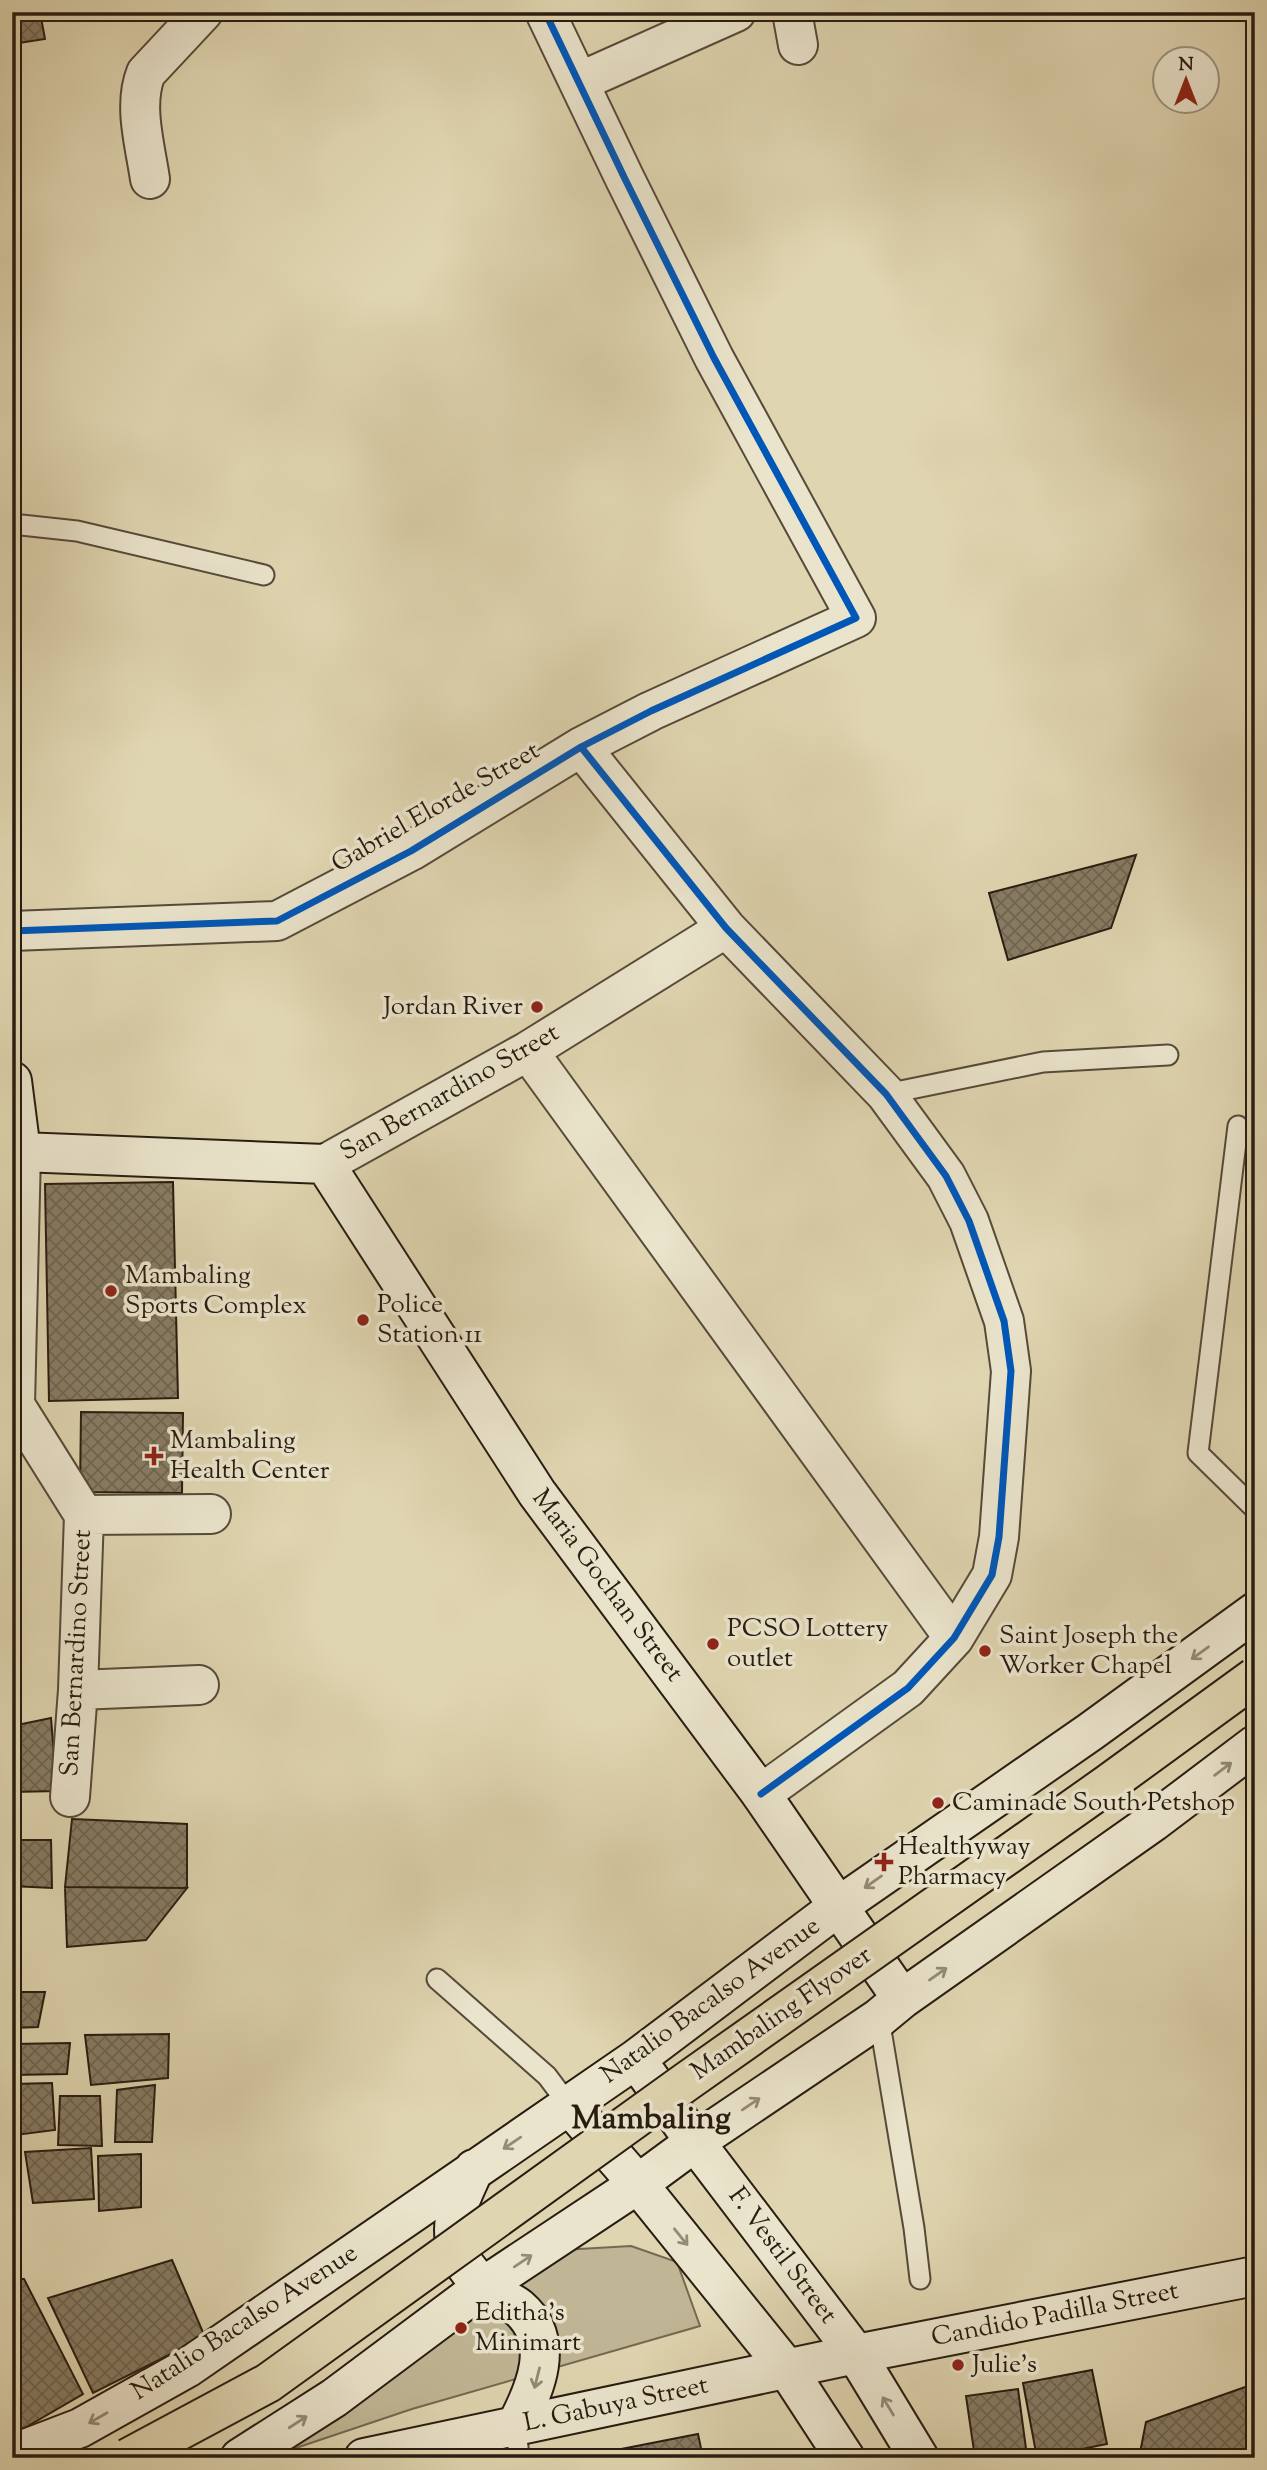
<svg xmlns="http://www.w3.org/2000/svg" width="1267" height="2470" viewBox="0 0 1267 2470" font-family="'Sorts Mill Goudy',serif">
<defs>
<pattern id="building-cross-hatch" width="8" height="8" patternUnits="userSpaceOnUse" patternTransform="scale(1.75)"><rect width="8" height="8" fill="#877c64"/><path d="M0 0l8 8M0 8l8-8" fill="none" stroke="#6e6551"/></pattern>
</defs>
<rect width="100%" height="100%" fill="#dfd5b0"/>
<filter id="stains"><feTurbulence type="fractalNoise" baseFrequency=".00286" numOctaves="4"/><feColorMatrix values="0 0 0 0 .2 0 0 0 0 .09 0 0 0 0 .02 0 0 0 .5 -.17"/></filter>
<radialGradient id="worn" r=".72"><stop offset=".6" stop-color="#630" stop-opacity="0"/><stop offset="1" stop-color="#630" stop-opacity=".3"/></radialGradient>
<!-- green -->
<path fill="#c0b695" stroke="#746953" stroke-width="2" d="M631,2246L677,2262L700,2326L412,2409L278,2454L562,2250Z"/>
<!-- building -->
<path fill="url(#building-cross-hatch)" stroke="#281c11" stroke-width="2" d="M12,12H40L45,39L12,44Z
M1136,855L1111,928L1008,960L989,893Z
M173,1182L178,1398L49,1401L45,1184Z
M81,1412L183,1413L182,1493L80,1492Z
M51,1718L57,1791L12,1792V1726Z
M72,1819L187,1824V1888L65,1887Z
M12,1840H51L52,1888L12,1886Z
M65,1887L187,1888L146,1940L67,1947Z
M12,1992H45L38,2027L12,2028Z
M169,2034L168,2078L91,2085L85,2035Z
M70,2043L67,2074L12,2075V2044Z
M52,2083L55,2130L16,2135L12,2107V2084Z
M155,2085L152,2142H115L117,2090Z
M60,2096H100L102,2146L58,2145Z
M91,2148L94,2199L33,2203L25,2152Z
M141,2154V2207L99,2211L98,2156Z
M172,2260L205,2337L93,2393L48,2298Z
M12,2279H24L83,2394L21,2430H12Z
M1092,2370L1107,2444L1037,2458L1023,2383Z
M1248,2386L1255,2396V2458H1139L1146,2422Z
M1018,2389L1027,2456L975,2458L966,2396Z
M698,2434L703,2458H623L621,2449Z"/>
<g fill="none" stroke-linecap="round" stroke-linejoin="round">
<defs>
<path id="lane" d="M12,524L77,531L264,575
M886,1094L1043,1062L1168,1055
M1238,1126L1198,1453L1255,1509
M437,1979L547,2076L568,2104
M879,2018L914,2228L920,2279
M516,2426L519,2458"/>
<path id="street" d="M792,12L798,45
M579,82L736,12
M150,179C145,145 133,105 146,73L203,12
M581,747L726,928L886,1094L946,1176L969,1221L1004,1321L1011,1371L999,1537L992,1575L954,1638L908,1688L761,1794
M12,931L277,921L411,851L581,747L651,711L856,618L714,358L625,179L545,12
M528,1051L954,1638
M21,1152L15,1405L84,1515L78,1690L70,1797
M325,1164L528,1051L726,928
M84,1515L211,1514
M78,1690L199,1685"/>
<path id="secondary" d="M12,1081L21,1152L325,1164L537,1493L761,1794L902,1999
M636,2059L695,2142L856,2354L919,2458
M568,2104L638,2184L787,2369L845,2458
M474,2169C466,2188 454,2209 454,2230C454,2258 474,2280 496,2295C504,2299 512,2302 519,2308C557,2341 535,2390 516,2426
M12,2454L80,2428L187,2368L636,2059L839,1906L1090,1732L1255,1612
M240,2458L334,2398L484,2286L638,2184L695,2142L879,2018L902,1999L1153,1822L1255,1745
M364,2458L856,2354L1255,2276"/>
</defs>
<!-- lane casing -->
<use href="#lane" stroke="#564a39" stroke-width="23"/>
<!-- street casing -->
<use href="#street" stroke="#564a39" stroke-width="42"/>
<!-- secondary casing -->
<use href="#secondary" stroke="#281c11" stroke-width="42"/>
<!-- lane -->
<use href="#lane" stroke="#eae4cc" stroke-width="19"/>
<!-- street -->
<use href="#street" stroke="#eae4cc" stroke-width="38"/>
<!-- secondary -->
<use href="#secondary" stroke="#eae4cc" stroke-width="38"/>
<defs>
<path id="primary-bridge" d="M128,2458L268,2383L686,2082L1108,1784L1255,1677"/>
</defs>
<!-- primary-bridge casing -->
<use href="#primary-bridge" stroke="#281c11" stroke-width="42" stroke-linecap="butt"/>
<!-- primary-bridge -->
<use href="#primary-bridge" stroke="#dfd5b0" stroke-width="38"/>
<defs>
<path id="cycleway" d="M581,747L726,928L886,1094L946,1176L969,1221L1004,1321L1011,1371L999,1537L992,1575L954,1638L908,1688L761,1794
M12,931L277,921L411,851L581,747L651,711L856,618L714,358L625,179L545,12"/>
</defs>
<!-- cycleway casing -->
<use href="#cycleway" stroke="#eae4cc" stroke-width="11"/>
<!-- cycleway -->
<use href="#cycleway" stroke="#0057b8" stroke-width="7"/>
</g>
<!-- one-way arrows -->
<defs><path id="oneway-shaft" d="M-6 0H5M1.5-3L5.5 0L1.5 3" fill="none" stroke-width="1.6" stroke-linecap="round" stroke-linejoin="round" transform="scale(1.75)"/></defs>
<g stroke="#938a78">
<use href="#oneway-shaft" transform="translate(1200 1653) rotate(144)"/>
<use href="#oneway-shaft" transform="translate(1223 1769) rotate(-37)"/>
<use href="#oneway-shaft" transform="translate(873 1882) rotate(145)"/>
<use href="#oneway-shaft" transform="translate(938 1974) rotate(-35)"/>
<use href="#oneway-shaft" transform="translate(751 2104) rotate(-34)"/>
<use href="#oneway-shaft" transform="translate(512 2143) rotate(146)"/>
<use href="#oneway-shaft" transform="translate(681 2237) rotate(51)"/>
<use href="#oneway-shaft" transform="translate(523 2261) rotate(-34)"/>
<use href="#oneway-shaft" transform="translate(537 2378) rotate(104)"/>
<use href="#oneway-shaft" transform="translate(888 2406) rotate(-121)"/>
<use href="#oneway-shaft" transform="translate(98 2418) rotate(150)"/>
<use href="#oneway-shaft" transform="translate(298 2422) rotate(-33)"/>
</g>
<!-- markers -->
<g fill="#8f2418" stroke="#eae4cc" stroke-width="2.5">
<circle cx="537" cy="1007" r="7"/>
<circle cx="111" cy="1291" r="7"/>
<circle cx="363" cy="1320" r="7"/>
<path d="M150.5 1445.5h7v7h7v7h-7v7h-7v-7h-7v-7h7z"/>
<circle cx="713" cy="1644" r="7"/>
<circle cx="985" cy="1651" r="7"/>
<circle cx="938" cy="1803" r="7"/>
<path d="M880.5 1851.5h7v7h7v7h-7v7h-7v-7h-7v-7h7z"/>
<circle cx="461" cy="2328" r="7"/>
<circle cx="958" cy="2365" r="7"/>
</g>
<g text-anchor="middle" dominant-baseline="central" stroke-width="7" stroke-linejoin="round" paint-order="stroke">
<!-- street labels -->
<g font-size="26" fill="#281c11" stroke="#eae4cc">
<text transform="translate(436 808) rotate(-30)">Gabriel Elorde Street</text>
<text transform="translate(450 1093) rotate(-30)">San Bernardino Street</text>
<text transform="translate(607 1586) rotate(53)">Maria Gochan Street</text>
<text transform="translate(77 1653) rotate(-87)">San Bernardino Street</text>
<text transform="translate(711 2001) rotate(-36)">Natalio Bacalso Avenue</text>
<text transform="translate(782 2014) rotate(-35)">Mambaling Flyover</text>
<text transform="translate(782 2256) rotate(53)">F. Vestil Street</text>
<text transform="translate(1055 2315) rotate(-11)">Candido Padilla Street</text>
<text transform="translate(245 2323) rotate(-33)">Natalio Bacalso Avenue</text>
<text transform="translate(616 2405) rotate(-12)">L. Gabuya Street</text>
</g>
<!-- poi labels -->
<g font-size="26" fill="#281c11" stroke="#eae4cc" text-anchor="start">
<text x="523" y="1007" text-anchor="end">Jordan River</text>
<text x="125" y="1276">Mambaling<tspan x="125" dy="30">Sports Complex</tspan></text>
<text x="377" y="1305">Police<tspan x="377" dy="30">Station 11</tspan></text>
<text x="170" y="1441">Mambaling<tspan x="170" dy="30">Health Center</tspan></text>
<text x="727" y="1629">PCSO Lottery<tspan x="727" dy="30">outlet</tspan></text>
<text x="999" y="1636">Saint Joseph the<tspan x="999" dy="30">Worker Chapel</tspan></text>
<text x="952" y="1803">Caminade South Petshop</text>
<text x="898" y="1847">Healthyway<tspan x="898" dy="30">Pharmacy</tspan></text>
<text x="475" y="2313">Editha's<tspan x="475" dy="30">Minimart</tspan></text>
<text x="972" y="2365">Julie's</text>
</g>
<!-- district labels -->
<g font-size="33" font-weight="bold" fill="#281c11" stroke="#eae4cc">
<text x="651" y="2120">Mambaling</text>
</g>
</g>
<!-- margin -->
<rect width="1267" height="2470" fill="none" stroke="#dfd5b0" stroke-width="42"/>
<rect x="14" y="14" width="1239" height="2442" fill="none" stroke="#281c11" stroke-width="3.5"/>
<rect x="21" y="21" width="1225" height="2428" fill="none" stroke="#281c11" stroke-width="2"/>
<!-- north arrow -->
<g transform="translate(1186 80)"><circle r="33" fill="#eae4cc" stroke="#9c9481" stroke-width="2"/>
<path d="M0-5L12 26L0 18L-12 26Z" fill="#8f2418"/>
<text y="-10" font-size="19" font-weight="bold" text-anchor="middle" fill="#281c11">N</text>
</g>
<rect width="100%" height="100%" filter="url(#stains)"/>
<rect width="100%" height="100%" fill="url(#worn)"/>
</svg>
